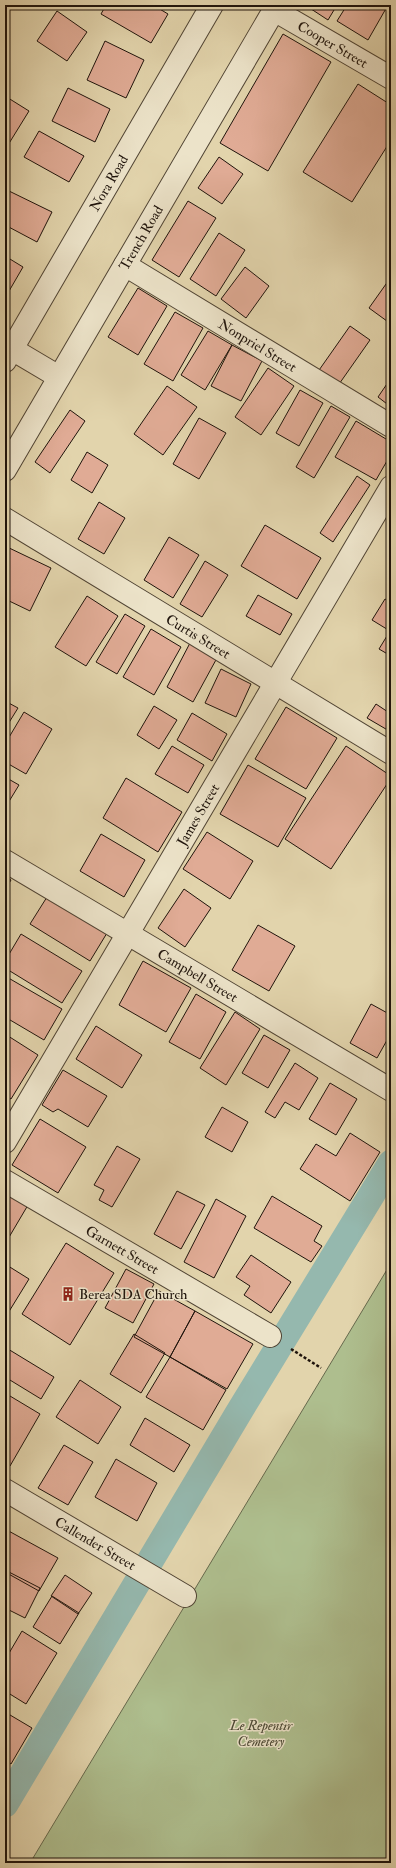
<svg xmlns="http://www.w3.org/2000/svg" width="396" height="1868" viewBox="0 0 396 1868" font-family="'IM FELL Double Pica',serif">
<rect width="100%" height="100%" fill="#e2d4ac"/>
<filter id="stains"><feTurbulence type="fractalNoise" baseFrequency=".005" numOctaves="4"/><feColorMatrix values="0 0 0 0 .2 0 0 0 0 .09 0 0 0 0 .02 0 0 0 .5 -.17"/></filter>
<radialGradient id="worn" r=".72"><stop offset=".6" stop-color="#630" stop-opacity="0"/><stop offset="1" stop-color="#630" stop-opacity=".3"/></radialGradient>
<!-- green -->
<path fill="#aebe8e" stroke="#66694d" d="M391,1263V1863H30Z"/>
<g fill="none" stroke-linecap="round" stroke-linejoin="round">
<!-- canal -->
<path stroke="#95b8ae" stroke-width="27" d="M5,1804L239,1412L391,1163"/>
</g>
<!-- building -->
<path fill="#e0ab95" stroke="#1f140c" d="M106,5H153L168,14L151,43L101,14Z
M305,5H337L328,20Z
M347,5H388L368,40L337,21Z
M57,11L87,32L67,61L37,41Z
M283,34L331,62L268,171L220,143Z
M105,41L144,60L126,98L87,80Z
M358,84L391,105V140L352,202L303,172Z
M68,88L110,109L95,142L52,121Z
M5,96L29,111L8,145L5,143Z
M39,131L84,156L69,182L24,157Z
M219,157L243,174L222,204L198,188Z
M9,191L52,212L37,242L5,225V200Z
M188,201L216,218L179,277L152,260Z
M219,233L245,250L216,296L190,279Z
M5,256L23,267L5,298Z
M245,267L269,286L246,318L221,299Z
M391,277V324L369,308Z
M138,288L167,306L138,355L108,337Z
M175,312L203,328L173,381L144,364Z
M350,326L370,340L337,387L317,373Z
M208,331L232,345L205,390L181,375Z
M232,345L262,361L241,401L211,386Z
M268,368L294,386L261,435L235,417Z
M391,378V407L378,397Z
M167,386L197,407L163,455L134,434Z
M300,390L323,403L299,446L276,433Z
M331,406L350,417L314,478L296,467Z
M70,410L85,421L50,473L35,462Z
M199,418L226,433L199,479L173,464Z
M356,421L391,442V454L376,480L335,457Z
M87,452L108,465L92,493L71,480Z
M357,476L370,485L333,542L320,533Z
M99,502L125,518L104,554L78,539Z
M265,525L321,558L297,599L241,566Z
M169,537L199,555L173,598L144,580Z
M5,546L51,568L30,611L5,599Z
M205,561L228,575L202,617L180,604Z
M258,595L292,614L280,635L246,616Z
M87,596L118,616L86,666L55,647Z
M385,599L391,602V656L379,649L390,631L372,620Z
M125,614L145,626L117,674L96,662Z
M151,629L181,647L154,695L123,677Z
M190,643L217,658L193,702L167,687Z
M221,669L251,684L236,717L205,703Z
M5,701L18,708L5,729Z
M376,704L388,712L391,707V732L367,718Z
M154,706L177,720L159,749L137,735Z
M286,707L337,738L306,789L255,759Z
M24,712L52,729L26,774L5,762V744Z
M192,713L227,734L212,761L177,740Z
M172,746L204,765L188,793L155,774Z
M346,746L391,776V778L331,869L285,839Z
M248,765L306,798L278,847L220,814Z
M5,777L19,785L5,808Z
M126,778L182,812L158,852L103,818Z
M207,832L253,861L230,899L183,869Z
M101,834L145,860L124,897L80,871Z
M5,876L11,880L5,890Z
M184,889L211,908L185,947L158,928Z
M47,897L107,933L90,961L30,924Z
M258,925L295,946L269,991L232,970Z
M21,934L82,971L62,1003L5,968V961Z
M143,961L191,988L166,1032L119,1005Z
M5,976L62,1009L44,1040L5,1017Z
M196,994L226,1012L200,1059L169,1042Z
M371,1004L391,1015V1033L377,1058L350,1043Z
M235,1012L260,1029L226,1085L200,1068Z
M96,1026L142,1055L122,1088L76,1059Z
M5,1034L38,1055L11,1099L5,1096Z
M264,1035L290,1050L268,1088L242,1073Z
M295,1063L318,1078L299,1110L285,1102L275,1118L265,1112Z
M63,1070L107,1096L88,1127L58,1109L53,1112L42,1105Z
M330,1083L357,1099L336,1135L309,1119Z
M222,1107L248,1122L232,1152L205,1137Z
M40,1119L86,1147L58,1193L12,1165Z
M350,1133L380,1152L350,1201L300,1169L316,1144L336,1156Z
M117,1146L140,1159L112,1207L99,1200L104,1190L94,1185Z
M5,1191L28,1205L5,1244Z
M177,1191L205,1205L181,1249L154,1234Z
M272,1196L322,1226L314,1241L322,1246L311,1262L254,1228Z
M216,1199L246,1216L214,1278L184,1262Z
M66,1243L114,1273L70,1345L22,1314Z
M251,1255L291,1282L271,1313L244,1295L250,1286L236,1277Z
M5,1264L29,1279L5,1318Z
M126,1269L154,1284L133,1323L105,1308Z
M159,1291L195,1311L170,1357L134,1337Z
M195,1311L253,1344L227,1389L170,1357Z
M134,1334L165,1353L141,1393L110,1374Z
M8,1349L54,1377L41,1399L5,1377V1354Z
M170,1357L226,1390L203,1430L146,1397Z
M80,1380L121,1407L98,1444L56,1417Z
M5,1393L40,1414L10,1466L5,1464Z
M145,1418L190,1445L174,1472L130,1445Z
M64,1445L93,1462L68,1505L38,1488Z
M116,1459L157,1483L137,1521L95,1497Z
M5,1529L58,1558L39,1591L5,1572Z
M5,1570L40,1588L25,1618L5,1608Z
M65,1575L92,1593L78,1614L51,1596Z
M52,1596L79,1613L60,1644L33,1627Z
M22,1631L57,1653L26,1704L5,1691V1660Z
M5,1712L32,1728L11,1764L5,1760Z"/>
<g fill="none" stroke-linecap="round" stroke-linejoin="round">
<defs>
<g id="minor">
<path id="s1" d="M274,10L391,78"/>
<path id="s2" d="M125,265L391,426"/>
<path d="M5,345L59,377"/>
<path id="s3" d="M5,361L212,5"/>
<path id="s4" d="M5,470L277,5"/>
<path id="s5" d="M5,519L391,753"/>
<path id="s6" d="M5,861L391,1090"/>
<path id="s7" d="M5,1142L391,487"/>
<path id="s8" d="M5,1181L270,1336"/>
<path id="s9" d="M5,1490L185,1596"/>
</g>
</defs>
<!-- minor casing -->
<use href="#minor" stroke="#504434" stroke-width="24"/>
<!-- path -->
<path stroke="#1f140c" stroke-width="2.5" stroke-dasharray="3 2" stroke-linecap="butt" d="M291,1349L321,1368"/>
<!-- minor -->
<use href="#minor" stroke="#ece3c9" stroke-width="22"/>
</g>
<!-- icons -->
<defs>
<symbol id="building-bare" viewBox="-9 -9 18 18"><path d="M-4-6H4V6H1V3H-1V6H-4ZM-2.5-4.3h1.7v1.8h-1.7ZM.8-4.3h1.7v1.8H.8ZM-2.5-1h1.7V.8h-1.7ZM.8-1h1.7V.8H.8Z" fill="#8f2418" stroke="#ece3c9" stroke-width="2.5" paint-order="stroke"/></symbol>
</defs>
<g fill-rule="evenodd">
<use href="#building-bare" x="58" y="1284" width="20" height="20"/>
</g>
<g text-anchor="middle" dominant-baseline="central" stroke-width="3" stroke-linejoin="round" paint-order="stroke">
<!-- street labels -->
<g font-size="14" fill="#1f140c" stroke="#ece3c9">
<text stroke="none"><textPath href="#s1" startOffset="68">Cooper Street</textPath></text>
<text stroke="none"><textPath href="#s3" startOffset="206">Nora Road</textPath></text>
<text stroke="none"><textPath href="#s4" startOffset="269">Trench Road</textPath></text>
<text stroke="none"><textPath href="#s2" startOffset="155">Nonpriel Street</textPath></text>
<text stroke="none"><textPath href="#s5" startOffset="226">Curtis Street</textPath></text>
<text stroke="none"><textPath href="#s7" startOffset="380">James Street</textPath></text>
<text stroke="none"><textPath href="#s6" startOffset="224">Campbell Street</textPath></text>
<text stroke="none"><textPath href="#s8" startOffset="136">Garnett Street</textPath></text>
<text stroke="none"><textPath href="#s9" startOffset="105">Callender Street</textPath></text>
</g>
<!-- poi labels -->
<g font-size="14" fill="#1f140c" stroke="#ece3c9" text-anchor="start">
<text x="79" y="1294">Berea SDA Church</text>
</g>
<!-- park labels -->
<g font-size="14" font-style="italic" fill="#4a4733" stroke="#ece3c9">
<text x="261" y="1725">Le Repentir<tspan x="261" dy="16">Cemetery</tspan></text>
</g>
</g>
<!-- margin -->
<rect width="396" height="1868" fill="none" stroke="#e2d4ac" stroke-width="20"/>
<rect x="6" y="6" width="384" height="1856" fill="none" stroke="#1f140c" stroke-width="2"/>
<rect x="10" y="10" width="376" height="1848" fill="none" stroke="#1f140c"/>
<rect width="100%" height="100%" filter="url(#stains)"/>
<rect width="100%" height="100%" fill="url(#worn)"/>
</svg>
